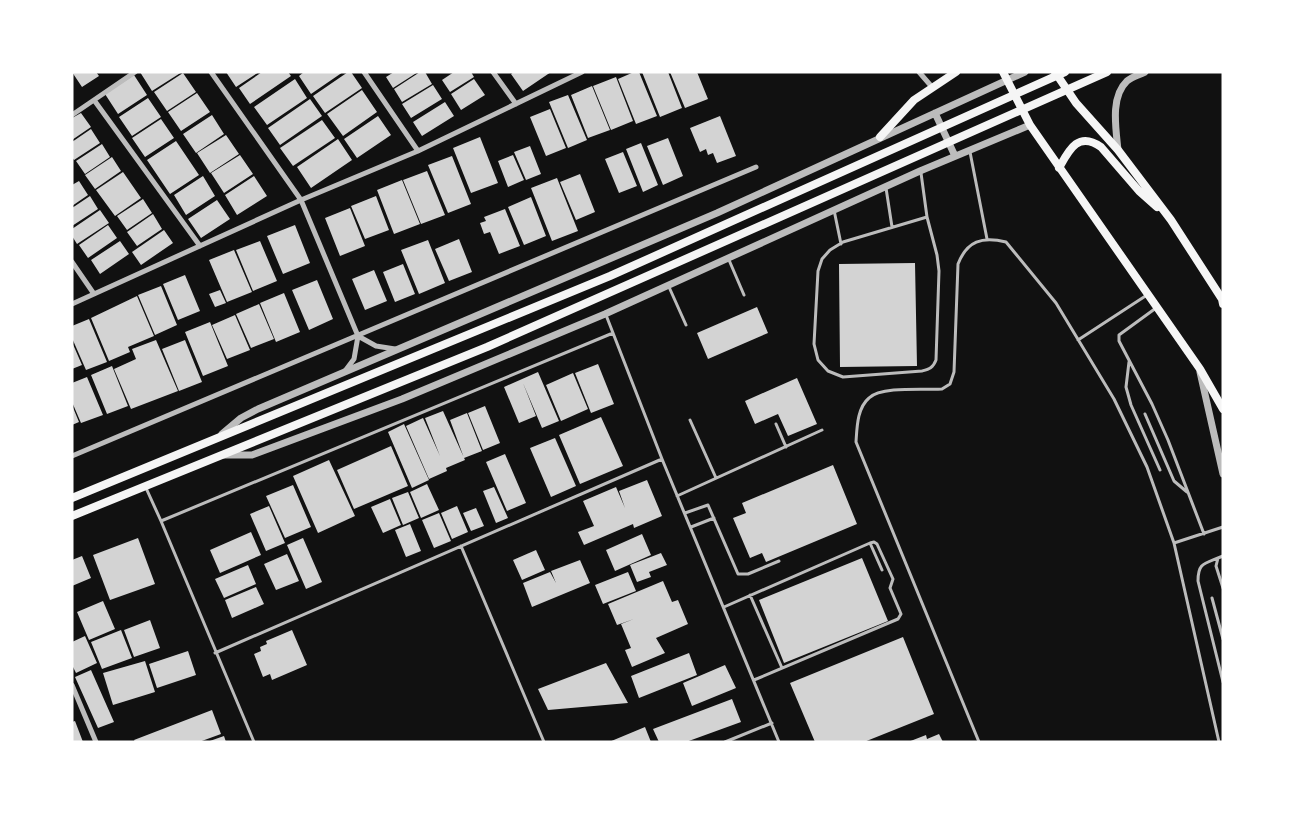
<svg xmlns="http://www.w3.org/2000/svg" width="1295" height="814" viewBox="0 0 1295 814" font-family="'Open Sans',sans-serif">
<rect width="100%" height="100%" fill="#111"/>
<!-- building -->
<path fill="#d3d3d3" d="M72,72H96L99,76L82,87Z
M140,72H182L152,91Z
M226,72H259L236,87Z
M262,72H288L291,76L250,104L239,88Z
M304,72H343L311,94L299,76Z
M348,72H351L362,88L325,113L313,96Z
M394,72H418L393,88L386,77Z
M420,72H425L432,84L402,102L394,89Z
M454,72H471L474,77L450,92L442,80Z
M514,72H551L523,91L511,74Z
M634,72H639L657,116L636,124L618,79Z
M642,72H668L682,108L660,117Z
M670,72H697L708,99L685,108Z
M183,73L196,92L167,111L154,92Z
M134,75L147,95L118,114L105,94Z
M616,77L633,121L611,130L593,86Z
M295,79L307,98L267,125L254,107Z
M474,79L485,95L461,110L451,94Z
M433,85L442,99L411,118L402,104Z
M592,86L610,130L588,138L571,95Z
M362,90L377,112L343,136L327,114Z
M197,93L210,112L181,131L168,112Z
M568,95L587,140L568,148L549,102Z
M148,98L161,117L132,136L119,117Z
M310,99L322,116L280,145L268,128Z
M445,102L454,116L422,136L413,122Z
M550,109L566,148L546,156L530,117Z
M81,113L91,127L72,140V118Z
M212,115L224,134L196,153L183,134Z
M378,116L391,135L357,158L344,139Z
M720,116L736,156L717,163L713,153L708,155L706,149L700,152L690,128Z
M161,119L174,138L145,157L132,138Z
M322,120L335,138L293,166L280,148Z
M91,129L100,143L74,160L72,157V142Z
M226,135L239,154L210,173L197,153Z
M480,137L498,183L471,193L453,148Z
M668,138L683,176L663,185L647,146Z
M338,139L352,160L311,188L297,167Z
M176,141L199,175L170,194L147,160Z
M641,143L658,185L643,192L626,149Z
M102,144L110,157L85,174L76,161Z
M530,146L541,174L526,180L514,152Z
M623,152L637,186L619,193L605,159Z
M240,155L253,174L224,193L211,173Z
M513,155L524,180L508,187L498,161Z
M452,156L471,204L448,213L428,165Z
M112,157L121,171L95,189L85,175Z
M427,171L445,215L421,224L403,180Z
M123,172L141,198L115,216L96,190Z
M580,174L595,212L576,220L560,182Z
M203,176L215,196L186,215L174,195Z
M254,176L267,196L237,215L225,195Z
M557,178L578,231L552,241L531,188Z
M402,180L420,224L394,234L377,190Z
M79,181L88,195L72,206V185Z
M90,196L98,209L72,226V208Z
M376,196L389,230L365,239L351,206Z
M531,197L546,236L524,245L508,207Z
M143,199L152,213L127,230L117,216Z
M217,200L230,219L201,238L188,219Z
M350,208L365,246L340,256L325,218Z
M505,209L520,246L499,254L490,232L484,234L480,223L486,221L484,217Z
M100,210L109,223L77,244L72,236V229Z
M153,214L162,229L137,246L127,232Z
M108,225L117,238L88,258L79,245Z
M295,225L310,263L283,274L267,236Z
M164,230L173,243L141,265L132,252Z
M459,239L472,272L449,281L435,249Z
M428,240L445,283L419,294L401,250Z
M120,241L129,254L100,274L91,260Z
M260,241L277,281L253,291L236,250Z
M234,250L252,292L227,302L209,260Z
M915,263L917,366L840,367L839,264Z
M403,264L415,294L395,302L383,272Z
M374,270L387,301L365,310L352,279Z
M185,275L200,311L178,320L163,284Z
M317,280L333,319L309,330L292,290Z
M161,286L177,325L155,335L138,295Z
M220,290L226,303L215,307L209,294Z
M284,293L300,332L276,342L260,303Z
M137,296L154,336L128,347L130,352L109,361L91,318Z
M259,304L274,339L251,348L236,314Z
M757,307L768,333L708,359L697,333Z
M235,315L250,350L227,359L212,325Z
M89,319L107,362L86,370L72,338V326Z
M210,322L228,366L203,376L185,332Z
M156,340L178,391L131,409L114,369L136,359L132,349Z
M185,340L202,382L179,391L162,349Z
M72,342L82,365L72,369Z
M598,364L614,404L591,413L575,373Z
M112,366L128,406L107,414L91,375Z
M538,372L559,421L542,428L523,383L536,416L519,423L504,387Z
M573,373L588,409L561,421L546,385Z
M87,377L103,415L81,423L72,402V383Z
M797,378L817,424L788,436L778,414L755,424L745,401Z
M72,405L79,422L72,425Z
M485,406L500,443L483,450L468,413Z
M443,411L465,460L446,468L447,471L429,479L406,426L423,418L440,456L425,418Z
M467,413L482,451L464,458L450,420Z
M601,417L623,466L580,484L559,435Z
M404,424L429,480L412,488L388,432Z
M555,438L576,486L551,497L530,448Z
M391,446L408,486L354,509L337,470Z
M505,454L526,503L507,511L486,462Z
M329,460L355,516L318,533L293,476Z
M833,465L857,524L766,562L762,553L750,558L733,518L746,513L742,503Z
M647,480L662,516L634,528L633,524L584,545L578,532L594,526L583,501L616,487L625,508L619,491Z
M427,484L439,510L421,518L410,492Z
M293,485L311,527L285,538L266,496Z
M494,487L508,518L496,523L483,491Z
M408,492L419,518L403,525L392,498Z
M390,499L401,525L383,533L371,507Z
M269,506L285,543L266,551L250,514Z
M457,506L468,532L452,539L441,513Z
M476,508L484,526L471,531L463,513Z
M439,513L451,541L434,548L422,520Z
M410,524L421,551L406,557L395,530Z
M251,532L261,555L220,573L210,550Z
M642,534L651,555L615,571L606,550Z
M138,538L155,584L110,600L93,555Z
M303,538L322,582L306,589L287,545Z
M536,550L545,570L522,580L513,560Z
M661,553L667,565L649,572L651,577L637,582L630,565Z
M287,554L299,581L276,590L264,564Z
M82,556L91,578L72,586V560Z
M862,558L888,621L784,663L759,600Z
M580,560L590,583L532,607L523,583L550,572L556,583L551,571Z
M248,565L256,584L224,598L215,579Z
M628,572L636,591L603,604L595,585Z
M663,581L672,602L678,600L688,624L656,638L665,653L632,667L625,650L631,648L621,624L634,619L617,625L608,604Z
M256,587L264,604L232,618L225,600Z
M103,601L115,629L89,640L77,612Z
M150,620L160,648L134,657L124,630Z
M121,630L132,658L102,669L91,642Z
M292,630L307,665L272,680L270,674L263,677L254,654L261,651L260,647L267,644L266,641Z
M85,636L97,663L76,673L72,665V642Z
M903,637L934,714L864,742H815L790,683Z
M188,651L196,675L157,688L149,664Z
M689,653L697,675L639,698L631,676Z
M145,661L155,692L113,705L103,673Z
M606,663L628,703L548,710L538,689Z
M725,665L736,688L692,706L683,683Z
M91,670L114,722L98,728L75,677Z
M732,699L741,722L686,742H659L653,729Z
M212,710L221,734L199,742H135L134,740Z
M75,721L83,742H72V722Z
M645,727L651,742H609Z
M939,734L943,742H908L926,735L927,739Z
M224,736L226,742H207Z"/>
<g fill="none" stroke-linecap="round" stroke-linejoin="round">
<!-- service -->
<path stroke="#bcbcbc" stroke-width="3" d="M970,152L987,239
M921,173L927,217L937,255L939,271L936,360C933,368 929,369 922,371L843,377L828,371L818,360L814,344L818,271L822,259L830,250L843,242L927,217
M886,188L892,227
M834,210L841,244
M729,260L744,295
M669,287L686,325
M1156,308L1119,335V341L1152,404L1168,440L1204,534
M606,315L662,459L779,742
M1078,340L1147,295
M1129,362L1126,387L1131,405L1160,470
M1145,414L1174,481L1187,492
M690,420L716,478
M776,424L786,447
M146,488L161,521L254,742
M677,496L822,430
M685,513L708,505L738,574H748L779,561
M161,521L613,333
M691,527L714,518
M870,543L882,570
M1174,543L1223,527
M461,546L544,742
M1223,556L1218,558L1216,566L1223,588
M1218,558C1203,564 1198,564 1198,581L1223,682
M750,595L782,668
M1212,598L1223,639
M724,607L870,543L874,542L877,544L893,579L890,588L901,614L898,619L754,680
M215,653L662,459
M725,742L772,723
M979,742L856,442C857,428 857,408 869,398C881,386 925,390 942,389L950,384L954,372L958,264C967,241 982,236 1006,242L1056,303L1114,399L1147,467L1174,543L1219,742"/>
<!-- minor -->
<path stroke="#bcbcbc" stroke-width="5" d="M211,72L301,200L358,336L354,359L345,371
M364,72L418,151
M493,72L516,104
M919,72L932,87
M94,100L200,246
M72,115L135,72
M72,262L94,294
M72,304L301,200L418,151L582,72
M358,336L376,346L395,349
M72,456L756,167
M72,685L96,742"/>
<!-- tertiary -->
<path stroke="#bcbcbc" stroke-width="7" d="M935,113L955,156
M1118,150C1116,129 1110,97 1127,81C1132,77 1139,75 1145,72
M1200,372L1223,474
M222,434L241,418L258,409L717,213L1025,72
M224,455H252L402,399L605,314L920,171L1030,125"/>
<!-- secondary -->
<path stroke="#f5f5f5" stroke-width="8" d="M1003,72L1030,125L1200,369L1223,409
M1055,72L1076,103L1118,150L1171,220L1222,299L1223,304
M880,137L914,100L956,72
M1059,168C1069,150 1078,131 1101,147L1139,191L1157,207"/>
<!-- primary -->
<path stroke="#f5f5f5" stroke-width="8" d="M72,498L610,276L1065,72
M72,516L487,347L1107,72"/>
</g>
<!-- border -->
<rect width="1295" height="814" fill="none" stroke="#ffffff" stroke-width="147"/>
</svg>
